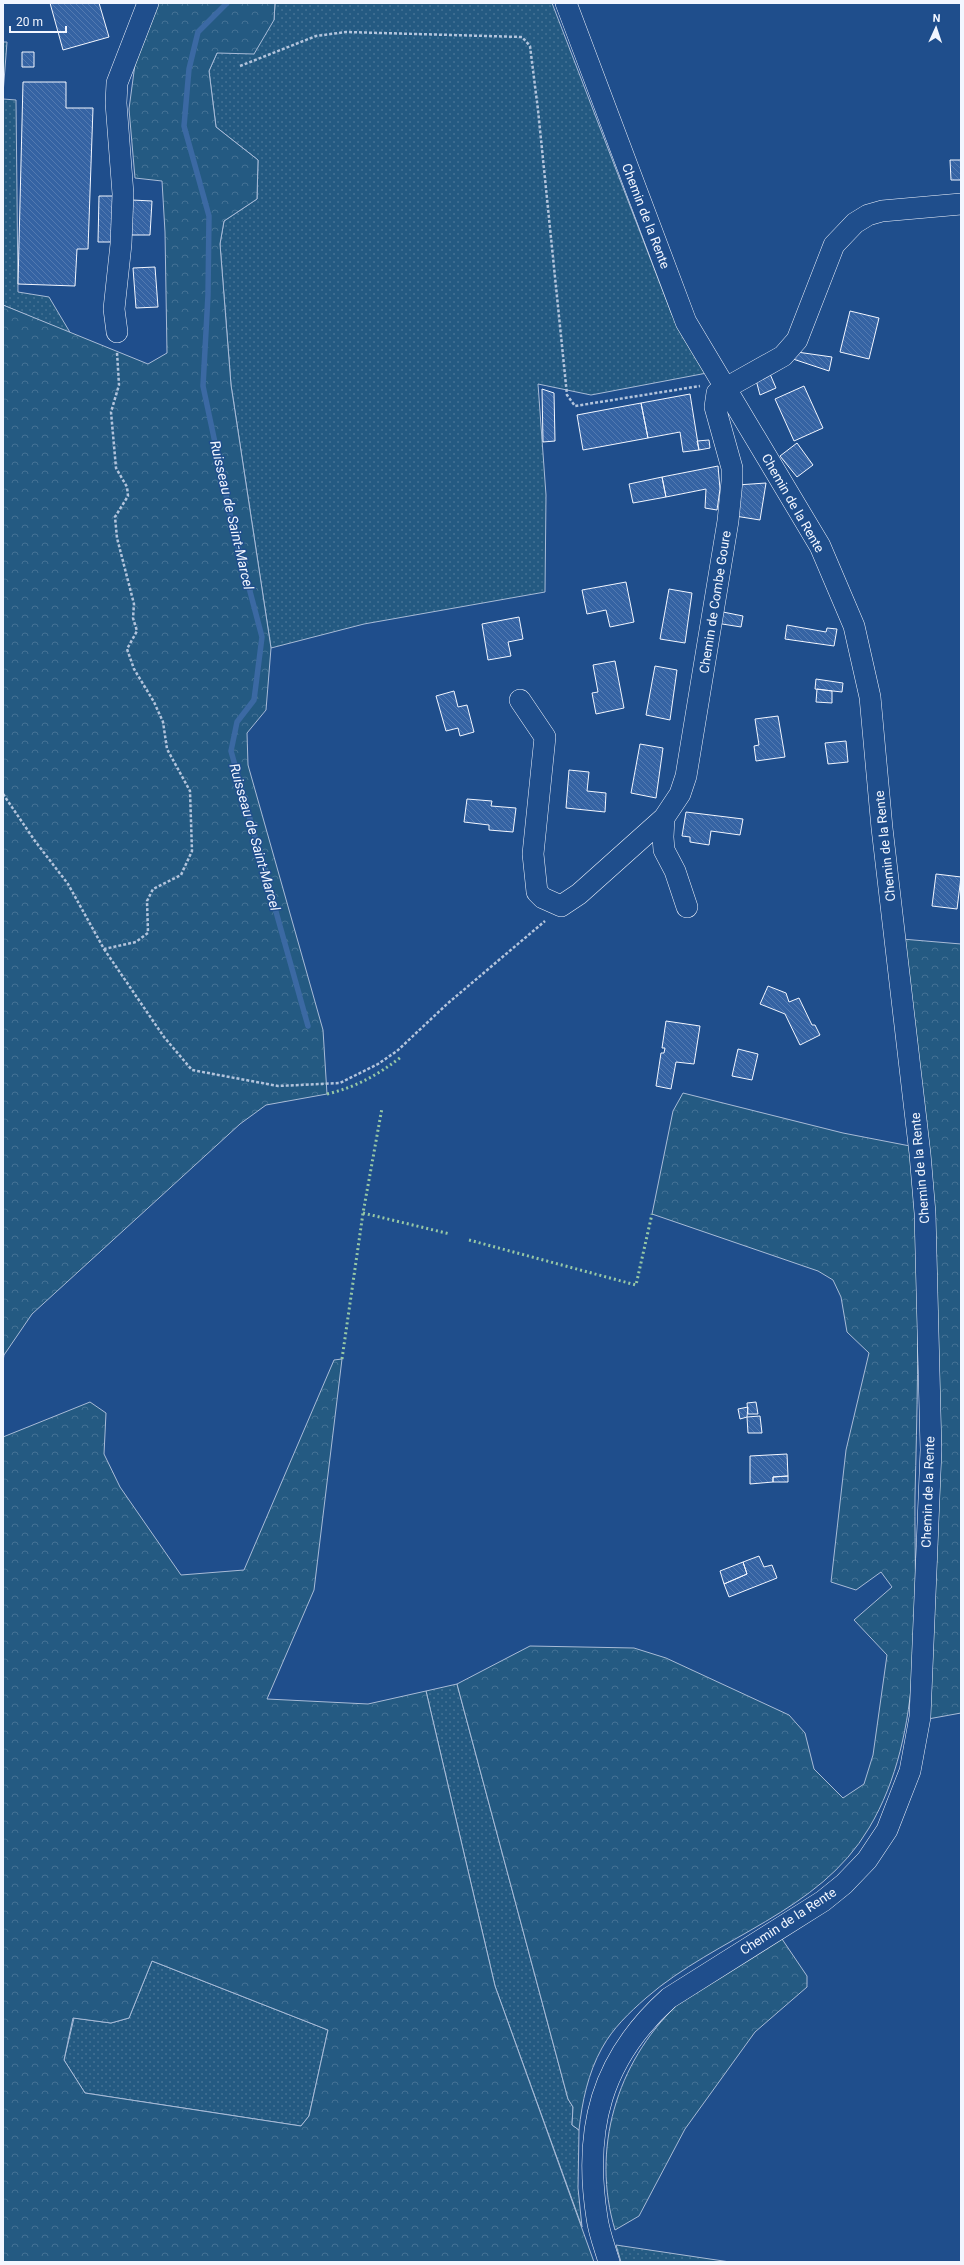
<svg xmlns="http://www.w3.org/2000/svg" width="964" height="2265" viewBox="0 0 964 2265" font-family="Roboto,sans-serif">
<defs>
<pattern id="green-dots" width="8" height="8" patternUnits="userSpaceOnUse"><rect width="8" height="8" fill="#245a82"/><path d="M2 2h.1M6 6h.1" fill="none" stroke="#447295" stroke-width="1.8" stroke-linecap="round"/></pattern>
<pattern id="forest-crowns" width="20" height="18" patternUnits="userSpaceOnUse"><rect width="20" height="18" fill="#245a82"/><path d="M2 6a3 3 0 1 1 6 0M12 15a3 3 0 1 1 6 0" fill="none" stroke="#447295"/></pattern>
<pattern id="building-back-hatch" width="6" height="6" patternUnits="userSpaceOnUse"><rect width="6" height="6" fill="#3563a3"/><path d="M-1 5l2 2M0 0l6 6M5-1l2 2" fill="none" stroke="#537ab1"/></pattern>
</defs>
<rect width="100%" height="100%" fill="#1f4e8c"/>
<!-- green -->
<path fill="url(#green-dots)" stroke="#a8bbd7" d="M275,3H552L672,315L707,373L591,395L538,384L546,495L545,592L364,624L271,648L231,385L220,244L224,221L257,199L258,160L216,127L209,71L217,53L274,20Z
M3,42H7L3,94Z
M3,99L16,100L18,292L49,297L71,334L3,305Z
M457,1684L568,2099L573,2107L572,2125L579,2130L578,2188L582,2227L495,1986L426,1691Z
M152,1961L328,2030L309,2116L301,2126L85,2093L64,2060L74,2018L111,2023L129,2018Z
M616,2245L730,2262H621Z"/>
<!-- forest -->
<path fill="url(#forest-crowns)" stroke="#a8bbd7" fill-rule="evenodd" d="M158,3H275L274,20L254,54L217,53L209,71L216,127L258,160L257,199L224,221L220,244L231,385L271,648L266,710L247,733L248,765L323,1030L327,1094L266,1105L240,1124L32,1314L4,1355L3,1361V305L148,364L167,353L165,232L162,181L135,178L129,109L135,64Z
M902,939L961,944V1713L928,1719L938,1410Z
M683,1093L843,1133L910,1146C912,1181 916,1217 917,1253C919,1334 917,1415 915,1496C914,1604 926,1733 869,1828C819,1913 717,1936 646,1998C629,2013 613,2028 602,2048C588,2073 582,2102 579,2130L572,2125L573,2107L568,2099L457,1684L530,1646L634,1648L666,1658L789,1715L805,1733L814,1769L843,1798L864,1784L873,1755L887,1655L854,1620L892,1587L881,1572L856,1590L831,1582L846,1450L869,1353L847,1332L841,1297L833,1280L818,1271L652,1214L673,1111Z
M342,1359L314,1590L267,1699L368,1704L426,1691L495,1986L594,2262H3V1437L90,1402L106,1413L104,1454L120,1487L181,1575L244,1570L334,1360ZM152,1961L328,2030L309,2116L301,2126L85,2093L64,2060L73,2018L111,2023L129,2018Z
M782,1939L807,1976V1987L755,2032L685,2129L639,2216L615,2230C591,2150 616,2063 677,2005C706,1978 748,1959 782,1939Z"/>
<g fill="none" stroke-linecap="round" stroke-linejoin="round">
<!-- stream -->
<path stroke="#3b69a3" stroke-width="5.5" d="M227,3L198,32L189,69L184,126L209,216L208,295L203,386L232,523L262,637L254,700L237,722L231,751L308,1026"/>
</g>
<!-- building -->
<path fill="url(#building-back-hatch)" stroke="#f2f6ff" d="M50,3H99L109,37L63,50Z
M22,52H34V67H22Z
M23,82H66V108H93L88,249H77L75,286L18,284Z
M950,160H961V180H951Z
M99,196H116V242H98Z
M132,200L152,201L150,235H130Z
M155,267L158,307L136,308L133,268Z
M850,311L879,318L869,359L840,352Z
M797,352L832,357L829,371L790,358Z
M770,374L776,388L760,395L756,380Z
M804,386L823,428L794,441L775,399Z
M542,389L554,393L555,441L543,442Z
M690,394L699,450L683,452L680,432L648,438L641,403Z
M641,403L648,438L583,450L577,415Z
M709,440L710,448L699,450L697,441Z
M797,443L813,465L797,477L780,456Z
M718,466L720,489L717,510L705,508L706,489L666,497L662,477Z
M662,477L666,497L633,503L629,484Z
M766,483L760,520L735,516L737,485Z
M626,582L634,622L610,627L606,610L587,614L582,590Z
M669,589L692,593L685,643L660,639Z
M718,611L743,616L741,627L716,623Z
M519,617L523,639L508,642L511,656L488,660L482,624Z
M787,625L826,632L827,628L837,629L834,646L785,639Z
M615,661L624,708L596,714L592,693L598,692L593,665Z
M655,666L677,670L670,720L646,715Z
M816,679L843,683L842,692L815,689Z
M817,689L832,691V703L816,702Z
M454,691L458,707L467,705L474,732L460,736L458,728L446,731L436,696Z
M778,716L785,757L756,761L754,746L759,745L755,719Z
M846,741L848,762L828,764L825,743Z
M640,744L663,748L656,798L631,793Z
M569,770L589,772L587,791L606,793L605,812L566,808Z
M467,799L492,801L491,806L516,808L513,832L489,830V825L464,822Z
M686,812L743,819L740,835L711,831L709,845L690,842V837L682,836Z
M936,874L961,877L957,909L932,906Z
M768,986L786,993L789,1002L799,998L812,1025H815L820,1035L800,1045L785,1014L760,1004Z
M666,1021L700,1026L694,1064L676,1062L671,1089L656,1086L661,1053H664L665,1048H662Z
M738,1049L758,1054L752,1080L732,1076Z
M756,1402L758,1414H748L747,1403Z
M748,1407L747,1417L740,1419L738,1409Z
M760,1416L762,1433H748L747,1417Z
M787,1454L788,1476L773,1477V1482L750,1484V1456Z
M788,1476V1482H773V1477Z
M759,1556L764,1567L772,1565L777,1578L729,1597L724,1584L747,1574L743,1562Z
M743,1562L747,1574L724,1584L720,1571Z"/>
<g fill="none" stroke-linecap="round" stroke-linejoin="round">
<defs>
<path id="minor" d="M566,3L686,322L820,546L854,626L870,697L882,828L920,1154L925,1213L931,1450L920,1717L910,1771L887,1830L867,1860L844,1884L823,1901L669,1998C601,2059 583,2129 597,2218C599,2233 605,2248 609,2262
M117,332L114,309L121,244L123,194L116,103L117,83L148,3
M520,700L545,737L533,854L537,892L543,898L561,906L579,894L664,818
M687,907L675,871L664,850L663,837L664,818L680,794L686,776L728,521L732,481V468L715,407L717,393L783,356L797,340L834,245L855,223L868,215L882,211L961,204"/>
</defs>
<!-- minor casing -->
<use href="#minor" stroke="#f2f6ff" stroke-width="22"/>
<!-- path -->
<path stroke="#b3c4dc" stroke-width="2.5" stroke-dasharray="3 2" stroke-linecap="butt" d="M240,66L316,36L346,32L522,37L530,46L538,110L567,395L575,406L700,386
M3,794L35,841L68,884L104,949L136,942L148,933L147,901L153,889L181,875L192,851L190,791L167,749L163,722L154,702L134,669L127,649L137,631L133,618L134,604L117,538L115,517L128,496L127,487L116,468L111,412L119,385L117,352
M104,949L164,1037L192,1070L278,1086L340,1083L378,1064L397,1051L447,1004L545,921"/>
<!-- minor -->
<use href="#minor" stroke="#1f4e8c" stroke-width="21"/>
<!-- hedge -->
<path stroke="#97c8a6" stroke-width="3" stroke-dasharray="2 3" stroke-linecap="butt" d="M327,1094C356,1087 378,1075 401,1057
M363,1213L450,1234
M469,1240L636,1285L652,1214
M342,1359L363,1213L382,1108"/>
</g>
<g text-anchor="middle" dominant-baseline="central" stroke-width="3" stroke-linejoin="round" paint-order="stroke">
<!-- street labels -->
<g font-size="13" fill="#f2f6ff" stroke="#1f4e8c">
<text transform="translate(646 216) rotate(69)">Chemin de la Rente</text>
<text transform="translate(793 503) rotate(60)">Chemin de la Rente</text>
<text transform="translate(715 602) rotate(-81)">Chemin de Combe Goure</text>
<text transform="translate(885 846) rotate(-96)">Chemin de la Rente</text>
<text transform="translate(920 1168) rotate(-95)">Chemin de la Rente</text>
<text transform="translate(928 1492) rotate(-88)">Chemin de la Rente</text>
<text transform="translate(788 1921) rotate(-33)">Chemin de la Rente</text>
</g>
<!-- water labels -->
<g font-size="14" font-style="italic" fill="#f2f6ff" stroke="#1f4e8c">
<text transform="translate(232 515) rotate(77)">Ruisseau de Saint-Marcel</text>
<text transform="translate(255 837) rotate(74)">Ruisseau de Saint-Marcel</text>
</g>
</g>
<!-- border -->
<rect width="964" height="2265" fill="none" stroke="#f2f6ff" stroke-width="8"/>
<!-- north arrow -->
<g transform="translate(936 28) rotate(3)" stroke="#1f4e8c" stroke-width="3" paint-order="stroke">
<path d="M0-3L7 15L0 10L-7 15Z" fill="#f2f6ff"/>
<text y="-6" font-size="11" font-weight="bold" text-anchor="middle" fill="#f2f6ff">N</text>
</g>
<!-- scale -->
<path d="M10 26v6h56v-6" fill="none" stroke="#f2f6ff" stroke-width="2"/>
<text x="16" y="26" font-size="12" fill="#f2f6ff" stroke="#1f4e8c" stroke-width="3" paint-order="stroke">20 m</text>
</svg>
